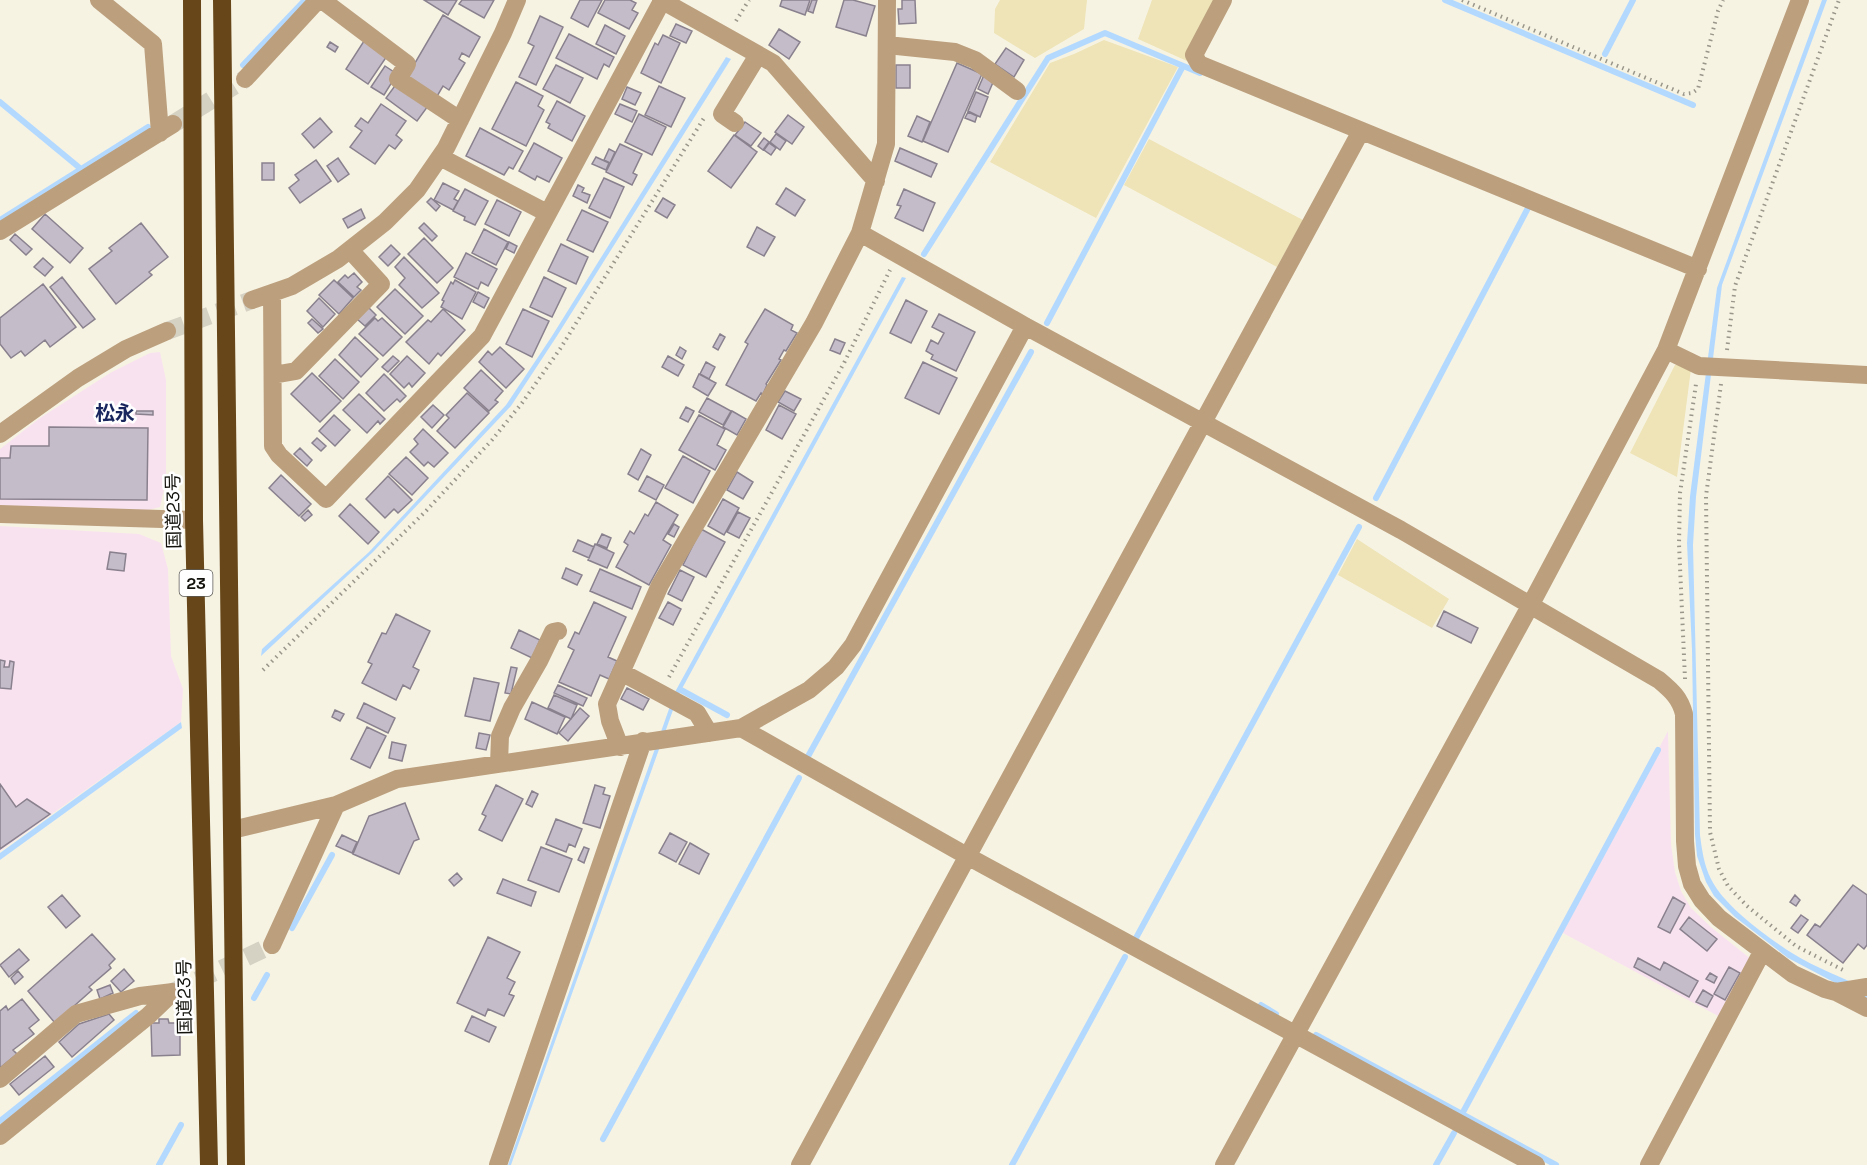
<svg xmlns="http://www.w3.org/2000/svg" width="1867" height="1165" viewBox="0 0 1867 1165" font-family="'Space Grotesk','Noto Sans JP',sans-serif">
<rect width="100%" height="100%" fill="#f7f3e3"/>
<!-- industrial -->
<path fill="#f8e2ef" d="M160,352L166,380V481L160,507L141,512L0,506V449L40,418L110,373L150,353Z
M0,526L139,534L161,543L168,569L171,656L183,689L181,722L0,851Z
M1668,731L1671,844L1675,872L1681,891L1691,908L1712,928L1751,959L1720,1017L1561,932Z"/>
<!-- green -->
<path fill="#eee4b7" d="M1000,0H1087L1084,29L1035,58L994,33L995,9Z
M1152,0H1218L1187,61L1138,39Z
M1104,40L1178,67L1096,218L990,162L1050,63L1074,54Z
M1149,139L1303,220L1277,267L1124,185Z
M1681,364L1691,369L1677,477L1630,453L1675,365Z
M1357,539L1449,599L1432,628L1338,575Z"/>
<!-- water -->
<path fill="#b4d9ff" d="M1822,0H1827L1722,285L1696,497L1693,545L1700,835C1702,850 1704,865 1711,879C1724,906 1767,937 1792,953C1815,968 1843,977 1867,990V1002L1847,989L1788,958L1735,917L1714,896L1706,882L1697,856L1695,835L1692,650L1687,543L1690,496L1717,288Z
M726,57L731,59L557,336L511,406L373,552L261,656L262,649L369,552L506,405L552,336Z
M902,277L906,278L678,696L511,1165H508L675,692Z
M181,722L182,728L0,860V853Z"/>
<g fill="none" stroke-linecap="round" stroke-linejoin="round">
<!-- stream -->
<path stroke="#b4d9ff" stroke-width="6" d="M1445,0L1693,105
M1605,54L1633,0
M243,65L305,0
M0,102L81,169
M0,220L148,127
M924,254L1048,58L1105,33L1200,73
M1047,323L1183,66
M1376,498L1528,208
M681,690L727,715
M806,760L1031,352
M292,928L332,855
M1136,938L1359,527
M254,998L267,975
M1261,1005L1276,1014
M1316,1035L1556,1165
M1462,1114L1658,750
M0,1121L136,1013
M603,1139L799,778
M159,1165L181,1125
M1012,1165L1125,957
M1436,1165L1454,1133"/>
</g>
<!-- building -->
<path fill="#c5bcc9" stroke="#8a818e" stroke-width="1.5" d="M424,0H457L448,15Z
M462,0H494L484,18L459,4Z
M580,0H602L588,27L571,18Z
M605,0H630L636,3L632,10L638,13L629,29L598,13Z
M782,0H810L805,15L780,6Z
M812,0H817L813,13L808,11Z
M844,0H853L875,6L866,36L836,27Z
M902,0H915L916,23L899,24L898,9H902Z
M443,15L480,37L469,57L462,53L459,59L465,63L449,90L443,86L436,98L405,80Z
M540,16L563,27L536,85L519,77L534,46L528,43Z
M676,24L692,31L686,43L670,36Z
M605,25L625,36L616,54L596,44Z
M779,29L800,42L789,59L769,45Z
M569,34L614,57L609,67L604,64L597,79L556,58Z
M663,35L680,43L661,83L641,73L655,43L658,45Z
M364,41L387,56L368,84L346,69Z
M330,42L338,47L335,52L327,47Z
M1006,48L1024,60L1014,77L995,64Z
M957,63L982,74L948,152L923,141Z
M556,65L583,78L570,103L543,89Z
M896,65H910V88H896Z
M385,66L397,74L384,95L371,87Z
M984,75L994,80L988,94L978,89Z
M516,82L543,96L538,106L544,110L526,146L492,129Z
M397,83L428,106L417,121L386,98Z
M659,86L685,98L671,127L645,115Z
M627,87L641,93L635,105L622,99Z
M976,92L988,97L980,117L968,111Z
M557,101L585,116L572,141L548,128L550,124L546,122Z
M381,104L406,121L396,135L402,140L395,149L389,145L375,164L350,147L362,131L355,126L361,118L368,123Z
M620,104L637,111L632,122L615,114Z
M968,112L977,116L975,122L965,118Z
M639,114L666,127L652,155L625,142Z
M788,115L804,127L792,144L775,132Z
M917,116L930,122L922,142L908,136Z
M320,118L332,132L314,148L302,134Z
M745,122L761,133L751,146L735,135Z
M480,128L523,151L513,169L509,167L504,175L466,156Z
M776,134L786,141L780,150L770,142Z
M734,135L757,152L731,188L708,171Z
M764,138L769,142L763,150L758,146Z
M534,143L562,158L549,182L537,176L535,180L519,171Z
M769,143L776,148L771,155L764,150Z
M620,144L642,154L633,173L637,175L632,185L606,172Z
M900,148L937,164L931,177L895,161Z
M609,149L615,152L610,163L604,160Z
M596,157L609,163L606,170L592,164Z
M338,158L349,174L338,182L327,166Z
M316,160L331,181L300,203L289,188L299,180L295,175Z
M262,163H274V180H262Z
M604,178L624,187L610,218L589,208Z
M443,183L459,191L454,199L458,201L453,210L434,200Z
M578,185L584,188L582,192L590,195L587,203L573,196Z
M786,188L805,200L795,216L776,204Z
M465,189L488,201L475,225L464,220L465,217L453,211Z
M904,189L935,203L923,231L895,218L901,206L897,205Z
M431,198L440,206L436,211L427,202Z
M663,198L675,205L667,218L655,211Z
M497,200L521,212L509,236L485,224Z
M361,209L365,218L348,228L343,219Z
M582,210L608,222L593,252L567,240Z
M45,214L83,248L70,263L32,229Z
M141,223L168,257L149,272L152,275L116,304L89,269L112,251L109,248Z
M424,223L437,236L432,241L419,228Z
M757,227L775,237L764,256L747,247Z
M484,229L508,242L496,265L472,253Z
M15,234L32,249L26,255L10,240Z
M424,238L453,268L437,283L408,254Z
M509,242L517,246L514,253L506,249Z
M561,244L588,257L576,284L548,271Z
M391,245L400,254L388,266L379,257Z
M466,253L497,269L488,286L481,282L478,289L454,277Z
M404,257L439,293L422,308L399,285L405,278L395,267Z
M43,258L53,267L45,276L34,267Z
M354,273L362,282L357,287L361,290L354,297L338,282L345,275L348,278Z
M62,277L95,319L83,328L50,287Z
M544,277L566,288L552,317L530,307Z
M334,280L353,298L339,314L319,295Z
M455,280L476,292L462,319L441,307L444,301L442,300L451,282L453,284Z
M43,284L76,327L50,347L45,340L25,356L21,351L11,358L0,344V318Z
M395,289L423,316L405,334L377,307Z
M478,292L489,298L484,308L473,302Z
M319,298L335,314L323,327L307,311Z
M906,300L927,311L911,343L890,333Z
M368,307L376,315L365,326L357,319Z
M443,309L465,330L441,356L438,353L429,364L406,342L428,320L431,322Z
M523,309L549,321L532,357L506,344Z
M765,309L793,325L791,330L797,333L786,351L784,350L779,359L781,360L766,384L767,385L763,394L761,393L756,401L726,385L748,344L745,342Z
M939,314L975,332L956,371L931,359L933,355L926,351L931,340L938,344L944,333L932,327Z
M375,318L378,321L382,318L402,337L383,356L359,334Z
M312,319L323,329L318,333L308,323Z
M720,334L725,337L718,350L713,347Z
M355,337L378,359L361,377L339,355Z
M835,339L845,343L840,354L830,350Z
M500,347L524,369L506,388L479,362L488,351L492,355Z
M680,347L686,351L682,359L676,355Z
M393,356L399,361L388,372L382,367Z
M407,356L425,373L412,387L409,383L404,388L390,374Z
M668,356L684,365L678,376L662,367Z
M335,359L359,382L343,399L319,376Z
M706,362L715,367L709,379L700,374Z
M923,362L957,378L939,414L905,398Z
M481,370L503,391L495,400L498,402L489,411L464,388Z
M312,373L341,401L320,422L291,394Z
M384,374L406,396L400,402L397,399L384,411L366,393Z
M699,374L716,383L708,396L693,387Z
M785,391L801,399L794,411L778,402Z
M467,393L489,413L455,448L437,431L449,418L446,415Z
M359,394L385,419L380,424L378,421L367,433L343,410Z
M707,398L731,411L723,425L699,412Z
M433,405L444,415L432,428L421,417Z
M779,405L796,414L782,439L766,430Z
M686,407L694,411L688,422L680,418Z
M136,411H153V415L136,414Z
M732,411L746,419L737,435L723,427Z
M334,415L350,430L335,446L319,431Z
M699,415L725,429L717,445L726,450L715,470L679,450Z
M49,427L148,428L147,500L0,499V458H10L11,446H49Z
M423,429L448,453L434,467L428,462L424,466L410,452L418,444L414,439Z
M317,438L326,446L321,451L312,443Z
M300,448L312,460L307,466L294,454Z
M641,449L651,455L638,480L628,474Z
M683,456L710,471L693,503L665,488Z
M406,457L428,478L412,495L389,474Z
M737,472L753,482L743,499L727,490Z
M281,475L311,504L299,516L269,488Z
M388,476L412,500L398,513L394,509L385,518L366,499Z
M647,476L664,485L656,500L639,491Z
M723,499L739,508L724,535L708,526Z
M656,502L678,515L663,540L671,545L649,585L616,567L628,545L624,542L630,531L634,534L645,514L648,516Z
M350,504L379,532L368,544L339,516Z
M308,510L312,515L305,521L301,517Z
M738,512L750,518L739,538L727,532Z
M674,524L679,527L674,537L668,534Z
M701,529L725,542L706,577L683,565Z
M602,534L611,538L607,548L597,544Z
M578,540L594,547L589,558L573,551Z
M595,544L614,553L607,568L588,560Z
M110,552L126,554L124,571L107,569Z
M566,568L582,575L577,585L562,578Z
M600,569L641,587L632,609L590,591Z
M680,570L694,577L682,601L668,594Z
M594,602L626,617L608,657L617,661L609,679L600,675L591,696L559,682L574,650L568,647L575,632L579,634Z
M668,602L681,609L673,625L659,618Z
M1444,611L1478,628L1471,643L1437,626Z
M396,614L430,631L413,667L419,670L410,689L403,685L396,700L362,683L372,664L368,662L382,633L386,634Z
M519,630L540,640L532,658L511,648Z
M0,660L5,661L4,667H9L10,661L14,662L11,689L0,688Z
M511,667L517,668L511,694L505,693Z
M474,678L499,683L490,721L465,716Z
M558,685L587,698L583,706L554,693Z
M627,688L649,699L643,710L621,699Z
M554,695L577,705L571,719L548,708Z
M532,702L565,717L557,734L525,719Z
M364,703L395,718L388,733L357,718Z
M580,708L589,716L568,741L559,733Z
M335,710L344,714L340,721L332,717Z
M367,727L386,736L370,768L351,759Z
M479,733L490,735L486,750L476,748Z
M392,742L406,745L402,761L389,758Z
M0,784L16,807L27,799L50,814L0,849Z
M496,785L523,799L502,841L479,830L486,816L482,814Z
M595,785L605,788L603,794L610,796L600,828L583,823Z
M532,791L538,794L532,807L526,804Z
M405,803L419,839L414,841L399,874L353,854L369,816Z
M556,819L582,829L575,847L569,844L566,852L546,844Z
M670,833L687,842L676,862L659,853Z
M342,835L357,842L352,853L336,846Z
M690,843L709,854L699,874L679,864Z
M541,847L572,859L559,892L528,880Z
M584,847L589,849L584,863L578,860Z
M457,873L462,879L454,886L449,880Z
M503,879L536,892L531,906L497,893Z
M1853,885L1867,895V945L1864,949L1858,944L1843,963L1807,935L1815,924L1820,927Z
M62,895L80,916L66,928L48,907Z
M1795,895L1800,900L1796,906L1790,902Z
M1673,897L1685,904L1670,933L1658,927Z
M1801,915L1808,920L1798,933L1791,928Z
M1689,917L1717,939L1707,951L1680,929Z
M92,934L115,959L109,965L111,968L89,987L92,990L55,1023L28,991Z
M488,937L520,952L507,978L515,982L509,994L514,996L504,1016L488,1009L485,1016L457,1003Z
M19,949L29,960L9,977L0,965Z
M1638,958L1660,970L1664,962L1698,981L1689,997L1634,967Z
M1729,967L1740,973L1725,1000L1714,994Z
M124,969L134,981L121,992L111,981Z
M18,971L23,977L15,984L11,978Z
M1710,973L1717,977L1714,983L1706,979Z
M110,985L113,993L100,999L97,990Z
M1703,990L1713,996L1707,1007L1696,1002Z
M22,999L39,1020L29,1028L34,1034L13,1050L17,1054L0,1068V1011L6,1006L8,1010Z
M109,1014L114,1020L72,1057L59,1042L79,1024Z
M472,1016L496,1027L489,1042L465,1031Z
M159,1019H168L169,1023H180V1055L152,1056L151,1023H159Z
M45,1056L54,1067L19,1095L10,1084Z"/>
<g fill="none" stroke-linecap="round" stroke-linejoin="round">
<!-- minor-tunnel -->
<path stroke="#d5d1c3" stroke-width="18" stroke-dasharray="18 9" stroke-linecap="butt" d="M173,124L245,79
M167,331L252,300
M173,992L272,945"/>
<!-- path -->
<path stroke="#99968a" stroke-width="4" stroke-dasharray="1.5 4.5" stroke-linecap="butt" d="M1462,0L1684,94L1692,93L1698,89L1718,11L1723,0
M736,21L749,0
M1727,350L1735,286L1839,0
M1721,384L1706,496L1710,832L1719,869L1728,886L1747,906L1796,946L1845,971
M263,670L426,511L492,440L522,403L560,349L704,118
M669,677L844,363L890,270
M1685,679L1679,544L1680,493L1696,384"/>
<!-- minor -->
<path stroke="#bca07e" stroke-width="18" d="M99,0L153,44L160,133
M322,0L407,64L398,79L460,120
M661,0L773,63L876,181
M1223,0L1194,55L1199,64L1698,269
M887,45L955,52L975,60L1017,91
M245,79L318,0
M735,123L722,114L758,55
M440,157L547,213
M0,231L173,124
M860,233L1025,326L1401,530L1659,680C1672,691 1680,698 1684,714L1685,841L1687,866L1692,884L1702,900L1719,918L1793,974L1825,989L1836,992L1867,987
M272,293L273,446L279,455L326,499L482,336L662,1
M252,300L292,286L338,259L385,222L417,190L446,148L503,33L517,0
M1666,350L1699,366L1867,375
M273,375L296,371L381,284L350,250
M0,434L78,378L126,349L167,331
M0,514L194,520
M621,672L697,713L709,733
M741,728L967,856L1536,1165
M620,747L610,721L607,704L660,585L814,323L860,233L886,144L887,0
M499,764L500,736L512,708L539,661L553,632L558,631
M232,830L336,805L397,779L741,728L809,690L836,667L853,645L1025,326
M272,945L336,805
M1836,992L1867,1008
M0,1079L76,1014L140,996L173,992
M0,1136L148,1016L173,992
M498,1165L643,741
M800,1165L1361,131
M1224,1165L1530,606L1666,350L1800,0
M1649,1165L1762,952"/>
<!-- highway -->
<path stroke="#674719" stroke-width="18" d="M192,0L194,520L209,1165
M222,0L236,1165"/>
</g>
<g text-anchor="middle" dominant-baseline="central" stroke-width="5" stroke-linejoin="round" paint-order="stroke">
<!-- shield labels -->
<rect fill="#fff" stroke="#5a5955" stroke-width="1.5" x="179.5" y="570" width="33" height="26" rx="4.5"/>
<g font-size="16" font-weight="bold" fill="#13120c">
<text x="196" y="583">23</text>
</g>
<!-- street labels -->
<g font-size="18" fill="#13120c" stroke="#fff">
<text transform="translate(173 511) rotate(-91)">国道23号</text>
<text transform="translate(184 997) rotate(-91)">国道23号</text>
</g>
<!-- neighbourhood labels -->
<g font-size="20" font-weight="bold" fill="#18265d" stroke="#fff">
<text x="115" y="413">松永</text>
</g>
</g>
</svg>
